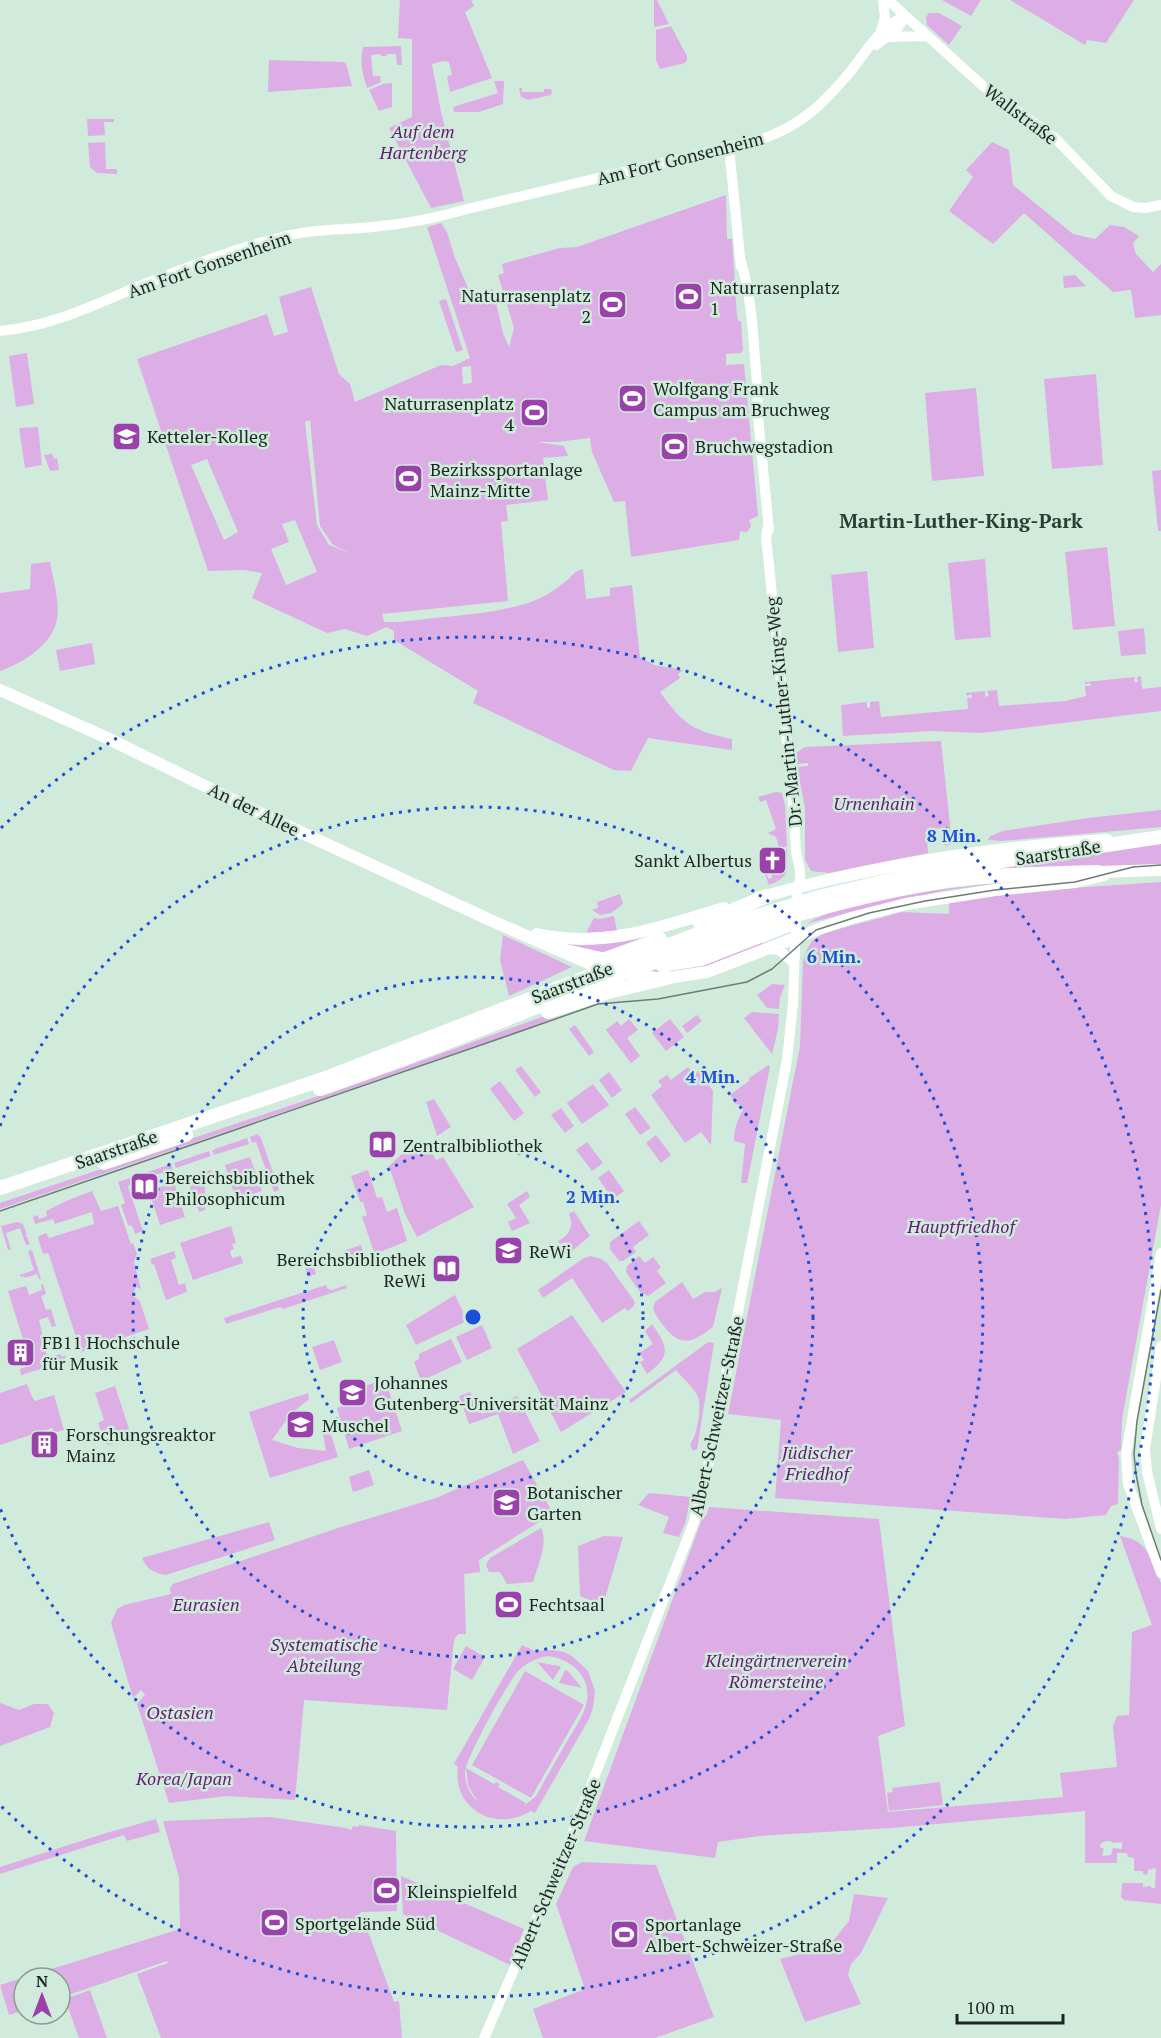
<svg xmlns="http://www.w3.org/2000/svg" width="1161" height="2038" viewBox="0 0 1161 2038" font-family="'PT Serif',serif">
<rect width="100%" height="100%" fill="#d0ebdb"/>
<!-- green -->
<path fill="#dcaee5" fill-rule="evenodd" d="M400,0H471L474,6L465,12L492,78L450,92L447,76L452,75L449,62L443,61L432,64L441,112L464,201L431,208L389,128L412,117V39L398,38Z
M654,0H657L669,24L654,27Z
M942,0H981L971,16Z
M1010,0H1134L1106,43L1087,40L1085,45Z
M929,13H939L962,26L949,45L927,25L926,17Z
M671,26L687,56V60L685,63L660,69L656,60V30Z
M401,46L402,65H397L396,54H387L386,56H381V54L371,55L373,76H380L381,82L367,88C362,74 360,62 363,47Z
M269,60L343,62L346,63L352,86L268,92Z
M494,81H504L503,104L479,112H454L453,107L498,93Z
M392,83V107L379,111L369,90L383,84Z
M519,88H522V92H544V89H551L552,92L551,95L528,100L521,97Z
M87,119H114V122H104L105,135L88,136Z
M105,142L106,169H117V174L97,173L90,167L88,143Z
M992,142L1009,150L1013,185L1073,234L1095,239L1110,225L1124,227L1139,236L1133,243L1136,254L1153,272L1161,264V315L1135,318L1131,290L1113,292L1024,213L993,244L949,211L973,177L966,170Z
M726,195L727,239H732L737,316L738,321H741L743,350L741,353L726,354V365L744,364L758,516L749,520L751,526L747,532L740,531L739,540L631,557L625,501L614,502L592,452L590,438L557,442H537L564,446L568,456L543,458L548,500L506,505L508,521L501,522L508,601L382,614L384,622H399C438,617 491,615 528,603C541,599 554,591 565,582C572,577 573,571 583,569L586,599L610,596V588L632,585L640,657L654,665L683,670L678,674L680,678L660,692C684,725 693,731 732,739V750L648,738L631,771L614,770L473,703L478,691L394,640V631L386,627L367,636L345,629L327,633L252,598L262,573L244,570L208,571L137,359L267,314L274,336L288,332L279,297L311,287L339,374L350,384L355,402L441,365L453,366L470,358L427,227L441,223L447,232L455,258L472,297L493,289L503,333L509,347L514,328L498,275L504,273L502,264L560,248L577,247ZM471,366L472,383L463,384L462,367ZM310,420L320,526L333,545L353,554L329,545L317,525L305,422ZM207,459L238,532L224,540L191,465ZM295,520L317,572L286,585L271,549L289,542L282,524Z
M1075,275L1086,286L1064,288L1063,276Z
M446,299L463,350L456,352L439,301Z
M27,353L34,404L16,407L9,356Z
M1096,374L1103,465L1052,469L1044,379Z
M976,388L984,476L932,481L925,393Z
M38,427L42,465L25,468L19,428Z
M52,454L54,459L57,458L59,470L50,471L44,455Z
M1161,470V531H1158L1152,471Z
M1107,547L1115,626L1073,630L1065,552Z
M985,559L991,637L955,640L948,563Z
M48,562H50C53,579 60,602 57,619C53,645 22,663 0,671V593L30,589L31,564Z
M867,571L874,648L838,652L831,575Z
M1144,628L1146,654L1121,656L1118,631Z
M92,643L95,664L60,671L56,650Z
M1141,676L1142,689L1161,687V711L982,733L932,731L843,736L841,705L867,702V707L870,708V702L879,701L881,717L968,709L967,698H972L971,694L967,696L966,693L985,691V697L989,696L987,691L997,690L999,706L1066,701L1086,696L1085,686H1091L1090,683L1085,684V682L1135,677L1134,682H1138L1137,677Z
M941,741L952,844L945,846L943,828L933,829L927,836L928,853L829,873L811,871L805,860V808L797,767L808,766V763L796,764V753L805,747Z
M776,792L782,793L785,805L787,846L782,848H779L776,837L768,833L776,829L766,800L760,802L758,797Z
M1161,810V827L1002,841L988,840L990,836L1003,831L1088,818Z
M1161,842V864L965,874L1036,859Z
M787,849C787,870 791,877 769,885L765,874L766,873L769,879L772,878L771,874L787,868L781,851Z
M1161,882V1205L1122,1419L1121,1450L1117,1452L1119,1459L1118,1504L1111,1506L1106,1515L1066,1519L775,1498L781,1420L728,1414L800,1046L803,961L807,949L813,940L824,933L902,912L949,914V902L1029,891Z
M1000,883L942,891L885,904L808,923C828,911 852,906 874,901C916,892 957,887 1000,883Z
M620,894L623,904L611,913L600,915L592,910L598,908L597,902Z
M614,916L617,931L586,933L594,918L600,919Z
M663,932L599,957L564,948L566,941Z
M503,935L572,967L509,996L500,960Z
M762,942L763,946L709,967L683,972L644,973Z
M772,984L785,985L780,997L779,1009L767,1008L757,995Z
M572,1006L574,1010L534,1026L0,1209V1203L399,1069Z
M752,1012L779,1014L778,1029L772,1054L744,1018Z
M697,1015L702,1021L687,1033L682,1026Z
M629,1019L638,1030L627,1038L640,1056L631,1063L606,1030L617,1021L621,1026Z
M670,1019L684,1037L666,1051L652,1033Z
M575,1025L594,1052L589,1056L569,1029Z
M769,1065L770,1067L747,1183H741L745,1144L734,1141C734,1130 737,1120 743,1110L741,1105L735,1104L730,1095L749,1081V1078Z
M521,1066L541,1092L535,1097L515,1070Z
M688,1067L694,1074L699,1071L713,1091L711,1145L701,1132L685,1143L651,1095L662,1086L658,1081L667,1075L671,1080Z
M609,1072L622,1090L612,1098L599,1080Z
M500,1081L524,1113L514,1121L490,1089Z
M593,1084L609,1105L582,1124L567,1103Z
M434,1099L451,1127L437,1136L426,1102Z
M635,1107L651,1128L640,1135L625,1114Z
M561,1108L574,1126L565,1133L551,1115Z
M257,1134L261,1138L279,1190L274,1192L256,1142L252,1143L250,1137Z
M656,1135L671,1155L661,1163L646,1143Z
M247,1138L249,1144L214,1155L212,1150H215V1149Z
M587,1142L603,1163L592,1171L576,1150Z
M427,1144L436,1160L443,1157L474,1207L417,1237L405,1214L389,1166L405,1151Z
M209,1151L211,1156L176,1168L174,1163Z
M250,1157L262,1191L236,1199L225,1165Z
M171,1164L173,1169L137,1181L136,1176Z
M211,1170L212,1173L205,1176V1210L199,1212L187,1178Z
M368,1170L377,1198L382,1197L387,1212L397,1208L407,1241L380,1252L378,1250L374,1252L362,1217L367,1215L363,1202H360L351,1176Z
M609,1170L624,1191L613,1199L598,1178Z
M133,1177L135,1183L128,1186L143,1231L135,1234L132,1226L128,1225L121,1205L125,1203L118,1182Z
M174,1182L185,1217L160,1225L149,1191Z
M92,1191L101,1211L118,1206L131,1244L133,1243L137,1254L134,1262L141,1289L136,1287L133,1296L140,1301L149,1329L81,1352L49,1255L48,1253L43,1254L38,1238L39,1236L46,1233L49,1238L94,1224L92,1212L55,1224L53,1219L35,1224L33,1217L38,1215L39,1219L47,1216L46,1211L66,1201Z
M527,1191L530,1197L519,1205L530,1223L512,1231L508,1222L516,1218L507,1204Z
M574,1211L590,1236L567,1255L563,1249L568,1247L566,1242L560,1244L558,1241C570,1235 574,1226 569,1214Z
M639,1221L649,1235L633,1247L636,1252L623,1261H619L610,1249V1242Z
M17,1222L23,1224L27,1235L25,1236L27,1237L30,1244L26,1245L20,1228L6,1233L11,1250H8L1,1226Z
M231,1226L236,1243L232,1244L234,1249L230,1251L232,1258L241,1256L243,1263L193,1280L180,1243Z
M361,1245L365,1258L347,1264L343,1251Z
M32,1250L41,1279H39L37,1274L25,1278L24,1276L21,1277L20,1275L34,1270L28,1251Z
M174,1251L176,1258L171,1260L179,1285L185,1283L187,1292L166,1300L154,1264L152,1265L150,1259Z
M311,1254L316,1274L308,1277L302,1257Z
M591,1256L601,1259L607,1263L635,1302L634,1306L628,1311L625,1308L602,1323L572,1278L543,1298L538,1290L584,1258Z
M639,1256L645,1263L653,1257L661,1267L657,1271L666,1283L648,1296L640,1292L626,1272L627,1266Z
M682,1282L693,1299L705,1292H714L722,1288L713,1327C693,1342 681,1349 663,1325C659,1320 655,1315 653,1308L655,1302Z
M43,1284L46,1294L41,1296L46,1310L51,1309L56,1326L52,1327L48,1317L39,1320L44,1340L42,1341L48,1358L60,1354L62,1357L66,1355L64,1362L21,1375L20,1369L31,1365L8,1291L26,1286L29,1295L42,1290L41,1285Z
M326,1285L328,1289L332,1290L346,1285L347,1288L283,1309L280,1307L226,1324L224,1318Z
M455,1295L467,1321L416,1345L406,1325Z
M572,1315L626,1392L561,1432L517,1349Z
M652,1324C668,1347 672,1356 647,1374L640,1362L644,1360L639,1353L653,1344L645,1331Z
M482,1325L492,1348L467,1360L456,1337Z
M451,1339L462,1362L421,1381L414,1362L419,1359V1354Z
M334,1340L342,1362L320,1370L312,1347Z
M708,1342L714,1343L697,1450H692L690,1444C697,1438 702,1406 698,1397C694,1387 682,1378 676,1370L631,1403L629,1400Z
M385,1379L402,1431L349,1449L337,1408L357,1401L353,1390Z
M27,1384L32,1397L35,1401L54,1395L64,1430L54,1433L52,1428L0,1445V1393Z
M115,1386L132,1438L109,1445L105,1443L98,1423L104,1420L95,1393Z
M470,1392L482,1414L517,1396L540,1441L513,1454L498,1414L469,1424L459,1396Z
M308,1393L309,1399L290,1415L272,1440L298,1448L326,1451L322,1429L329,1428L338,1457L270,1478L249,1412Z
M523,1460L553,1513L479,1560L480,1572L464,1574L466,1634H458L454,1640L447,1710L304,1700L295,1800L227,1796L169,1803L137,1704L145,1695L141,1690L133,1698L111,1623L117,1609L124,1605L171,1594L170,1588L173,1584L341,1527L436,1498Z
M369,1470L374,1485L353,1492L349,1477Z
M649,1493L691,1497L685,1524L679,1537L663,1533L669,1517L638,1505Z
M709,1507L879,1519L905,1726L878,1736L888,1812L1063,1797L1060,1773L1117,1767L1113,1726L1117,1716L1129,1715L1132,1632L1152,1625L1120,1536C1149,1540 1151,1560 1161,1583V1904L1124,1900L1121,1897L1122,1883H1143V1887L1151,1886V1888H1155L1156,1868L1148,1870L1147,1875L1143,1874V1871H1134V1858L1128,1857L1127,1853H1117V1863H1085V1811L891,1828L759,1836L718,1842L715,1858L584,1841L703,1516H706ZM1107,1841H1111L1113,1843L1122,1842V1849L1113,1848L1111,1855L1102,1856L1104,1849L1100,1847L1101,1843Z
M269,1522L275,1540L166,1575C153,1573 147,1569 142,1558Z
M541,1528C549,1543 537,1567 533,1582L507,1584L500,1572H489L486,1565L490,1558Z
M604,1536L623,1537L603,1605L580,1596L578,1546Z
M522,1645L535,1651L553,1650L564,1652L572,1656L588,1671L595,1691L593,1708L589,1719L535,1813L531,1811C496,1833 452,1809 458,1767L454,1764ZM548,1656C571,1659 591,1676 587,1701C584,1716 574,1729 566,1743C556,1761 546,1778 536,1796L524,1806L526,1803L498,1787L500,1784L496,1782L494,1784L466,1768L468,1786L478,1802C470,1794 465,1785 465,1773C464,1761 509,1680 519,1670C528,1662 537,1658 548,1656Z
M466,1646L485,1657L472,1680L453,1669Z
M537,1662L558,1666L561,1667L553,1680Z
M565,1670L568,1671L582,1688L559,1683Z
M525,1671L584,1705L531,1798L472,1765Z
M0,1703L19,1710L34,1704H48L54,1713L50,1727L0,1746Z
M940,1782L943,1805L889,1811L887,1793L893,1792L892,1788Z
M270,1817L346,1828L351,1830L353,1826L358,1827L359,1825L396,1831L397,1911L361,1912L356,1917L366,1926L394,2002L399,2001L402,2038H161L137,1974L168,1963L167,1961L60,1998V1978H24V2010L9,2015L0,1985L180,1929L179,1877L163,1821Z
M156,1819L160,1832L127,1841L124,1835L0,1874V1867L106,1833Z
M582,1862L656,1865L714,2017L655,2038H543L533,2009L585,1989L556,1904L573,1867Z
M401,1876L524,1929L510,1965L403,1914Z
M854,1894L888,1898L861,1953L851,1964L848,1975L861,2004L805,2022L780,1959L828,1947L849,1921Z
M90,1990L107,2038H79L65,1999Z"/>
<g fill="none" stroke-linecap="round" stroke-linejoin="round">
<!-- tertiary -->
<path stroke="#fff" stroke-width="10" d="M888,0L983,86L1055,138L1111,196L1133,207L1146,208L1161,205
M881,31L885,17L883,0
M888,37L926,36
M876,45L897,29L905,17
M729,148L741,267
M741,262C754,304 753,349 758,393L757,406L769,530
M0,331C55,326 97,303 147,283C191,266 236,248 282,237C311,229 342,230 373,227C404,224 437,218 467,209L762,139C802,125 823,104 850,72C867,51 879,27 905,16
M768,949L779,950L794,963
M1161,1253L1126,1454L1128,1484L1161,1573
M1161,1346L1145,1449L1147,1472L1161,1529
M484,2038L561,1862L694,1522L708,1466L787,1060L793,1003L797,892L800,880V870L796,852L794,813L768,555L766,539L768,525"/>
<!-- secondary -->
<path stroke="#fff" stroke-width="12" d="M0,690L105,737L266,816L490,920L600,968L639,977L667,978L707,972L816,930L851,918L906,904L995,890L1075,882L1104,875
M758,898C872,866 989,847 1107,840
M537,934C604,949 661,927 724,908"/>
<!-- primary -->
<path stroke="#fff" stroke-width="12" d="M1098,872L1161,870"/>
<!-- trunk -->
<path stroke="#fff" stroke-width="14" d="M700,924L767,896
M561,950L619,963
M605,959L660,939
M662,965L701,959L786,926
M548,1012L608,992L667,978
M320,1089C520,1021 712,923 922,885C980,874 1039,874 1098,872
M104,1163L186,1135
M0,1188L323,1079L695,935L819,897L916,874L1161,837"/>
<!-- tram -->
<path stroke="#6c7d73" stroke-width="1.5" d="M0,1211L507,1036L598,1004L658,999L747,982L772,969L816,930L869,913L925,901L995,890L1075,882L1133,867L1161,865
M1161,1290L1137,1421L1134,1454L1136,1474L1142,1505L1161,1560"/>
</g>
<!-- distance rings -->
<g fill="none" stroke="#1d4ed8" stroke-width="3" stroke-dasharray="3 6">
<circle cx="473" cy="1317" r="170"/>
<circle cx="473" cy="1317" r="340"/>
<path d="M0 1126A510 510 0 1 1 0 1508"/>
<path d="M1 828A680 680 0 1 1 1 1806"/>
</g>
<!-- icons -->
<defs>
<symbol id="stadium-square" viewBox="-11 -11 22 22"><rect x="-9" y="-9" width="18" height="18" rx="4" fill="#9b41ac" stroke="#d0ebdb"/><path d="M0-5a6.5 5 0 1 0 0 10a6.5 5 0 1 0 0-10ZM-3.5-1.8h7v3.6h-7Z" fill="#fff"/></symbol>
<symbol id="university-square" viewBox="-11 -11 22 22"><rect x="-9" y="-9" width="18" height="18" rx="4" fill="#9b41ac" stroke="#d0ebdb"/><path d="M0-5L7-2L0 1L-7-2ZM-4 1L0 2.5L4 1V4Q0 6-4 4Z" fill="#fff"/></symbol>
<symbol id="church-square" viewBox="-11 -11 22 22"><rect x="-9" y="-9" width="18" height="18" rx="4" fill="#9b41ac" stroke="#d0ebdb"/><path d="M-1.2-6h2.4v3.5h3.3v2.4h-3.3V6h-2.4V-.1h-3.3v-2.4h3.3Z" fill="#fff"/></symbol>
<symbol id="library-square" viewBox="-11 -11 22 22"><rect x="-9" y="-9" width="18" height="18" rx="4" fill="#9b41ac" stroke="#d0ebdb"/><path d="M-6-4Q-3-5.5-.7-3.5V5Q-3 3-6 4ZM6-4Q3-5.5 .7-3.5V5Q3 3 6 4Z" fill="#fff"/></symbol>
<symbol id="building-square" viewBox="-11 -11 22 22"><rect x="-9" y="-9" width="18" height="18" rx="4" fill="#9b41ac" stroke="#d0ebdb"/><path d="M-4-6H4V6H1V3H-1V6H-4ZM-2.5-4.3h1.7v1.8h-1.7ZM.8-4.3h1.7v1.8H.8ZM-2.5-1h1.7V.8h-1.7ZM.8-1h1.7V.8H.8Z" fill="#fff"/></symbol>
</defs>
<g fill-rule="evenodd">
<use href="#stadium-square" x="672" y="280" width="33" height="33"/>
<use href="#stadium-square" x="596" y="288" width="33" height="33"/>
<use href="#stadium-square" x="616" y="382" width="33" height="33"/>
<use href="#stadium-square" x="518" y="396" width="33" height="33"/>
<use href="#university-square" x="110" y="420" width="33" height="33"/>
<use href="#stadium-square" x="658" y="430" width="33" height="33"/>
<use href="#stadium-square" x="392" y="462" width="33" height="33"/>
<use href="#church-square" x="756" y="844" width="33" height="33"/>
<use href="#library-square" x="366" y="1128" width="33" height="33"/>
<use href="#library-square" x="128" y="1170" width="33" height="33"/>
<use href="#university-square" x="492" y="1234" width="33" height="33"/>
<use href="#library-square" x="430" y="1252" width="33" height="33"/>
<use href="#building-square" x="4" y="1336" width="33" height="33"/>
<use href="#university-square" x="336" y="1376" width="33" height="33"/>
<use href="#university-square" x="284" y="1408" width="33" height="33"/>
<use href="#building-square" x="28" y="1428" width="33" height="33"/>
<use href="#university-square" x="490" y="1486" width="33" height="33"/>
<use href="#stadium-square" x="492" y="1588" width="33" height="33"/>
<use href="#stadium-square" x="370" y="1874" width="33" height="33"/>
<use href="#stadium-square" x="258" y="1906" width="33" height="33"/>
<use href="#stadium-square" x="608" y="1918" width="33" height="33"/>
</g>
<g text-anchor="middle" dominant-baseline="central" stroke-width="5" stroke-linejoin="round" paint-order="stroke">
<!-- street labels -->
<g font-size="18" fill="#1c2620" stroke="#d0ebdb">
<text transform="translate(1021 114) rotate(37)">Wallstraße</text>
<text transform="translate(680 158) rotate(-14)">Am Fort Gonsenheim</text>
<text transform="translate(209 264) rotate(-19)">Am Fort Gonsenheim</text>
<text transform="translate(783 712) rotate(-96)">Dr.-Martin-Luther-King-Weg</text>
<text transform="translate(254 809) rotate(26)">An der Allee</text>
<text transform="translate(1058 852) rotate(-9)">Saarstraße</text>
<text transform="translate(572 982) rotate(-21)">Saarstraße</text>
<text transform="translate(116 1149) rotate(-19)">Saarstraße</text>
<text transform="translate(716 1416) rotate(-78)">Albert-Schweitzer-Straße</text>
<text transform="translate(555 1873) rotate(-67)">Albert-Schweitzer-Straße</text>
</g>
<!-- park labels -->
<g font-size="18" font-style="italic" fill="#671976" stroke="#d0ebdb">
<text x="423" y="131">Auf dem<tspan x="423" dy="21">Hartenberg</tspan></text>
<text x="874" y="803">Urnenhain</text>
<text x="961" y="1226">Hauptfriedhof</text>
<text x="817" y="1452">Jüdischer<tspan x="817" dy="21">Friedhof</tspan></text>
<text x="206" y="1604">Eurasien</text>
<text x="324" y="1644">Systematische<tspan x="324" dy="21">Abteilung</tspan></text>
<text x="776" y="1660">Kleingärtnerverein<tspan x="776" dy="21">Römersteine</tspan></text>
<text x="180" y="1712">Ostasien</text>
<text x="184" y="1778">Korea/Japan</text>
</g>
<!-- poi labels -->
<g font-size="18" fill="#1c2620" stroke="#d0ebdb" text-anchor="start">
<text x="710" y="287">Naturrasenplatz<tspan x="710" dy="21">1</tspan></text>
<text x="591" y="295" text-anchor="end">Naturrasenplatz<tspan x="591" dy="21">2</tspan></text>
<text x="653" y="388">Wolfgang Frank<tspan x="653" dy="21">Campus am Bruchweg</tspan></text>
<text x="514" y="403" text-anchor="end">Naturrasenplatz<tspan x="514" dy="21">4</tspan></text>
<text x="147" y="436">Ketteler-Kolleg</text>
<text x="695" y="446">Bruchwegstadion</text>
<text x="430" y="469">Bezirkssportanlage<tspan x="430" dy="21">Mainz-Mitte</tspan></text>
<text x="752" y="860" text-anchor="end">Sankt Albertus</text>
<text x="403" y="1145">Zentralbibliothek</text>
<text x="165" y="1177">Bereichsbibliothek<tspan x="165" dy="21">Philosophicum</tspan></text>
<text x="529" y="1251">ReWi</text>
<text x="426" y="1259" text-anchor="end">Bereichsbibliothek<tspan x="426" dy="21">ReWi</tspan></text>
<text x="42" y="1342">FB11 Hochschule<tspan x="42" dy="21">für Musik</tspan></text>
<text x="374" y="1382">Johannes<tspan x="374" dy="21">Gutenberg-Universität Mainz</tspan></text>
<text x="322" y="1425">Muschel</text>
<text x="66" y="1434">Forschungsreaktor<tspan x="66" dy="21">Mainz</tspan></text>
<text x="527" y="1492">Botanischer<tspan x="527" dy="21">Garten</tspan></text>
<text x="529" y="1604">Fechtsaal</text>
<text x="407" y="1891">Kleinspielfeld</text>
<text x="295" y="1923">Sportgelände Süd</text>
<text x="645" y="1924">Sportanlage<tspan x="645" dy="21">Albert-Schweizer-Straße</tspan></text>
</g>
<!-- neighbourhood labels -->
<g font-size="20" font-weight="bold" fill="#293f33" stroke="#d0ebdb">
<text x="961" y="520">Martin-Luther-King-Park</text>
</g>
</g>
<circle cx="473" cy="1317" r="9" fill="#1d4ed8" stroke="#d0ebdb" stroke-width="3"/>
<g font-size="18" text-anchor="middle" font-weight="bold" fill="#1d4ed8" stroke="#d0ebdb" stroke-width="5" stroke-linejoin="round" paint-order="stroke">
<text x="954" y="842">8 Min.</text>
<text x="834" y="963">6 Min.</text>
<text x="713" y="1083">4 Min.</text>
<text x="593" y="1203">2 Min.</text>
</g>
<!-- north arrow -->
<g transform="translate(42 1996)"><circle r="28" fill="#d0ebdb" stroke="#889c90" stroke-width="1.5"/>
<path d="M0-4.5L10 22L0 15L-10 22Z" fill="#9b41ac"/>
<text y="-9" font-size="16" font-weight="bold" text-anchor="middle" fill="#1c2620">N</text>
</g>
<!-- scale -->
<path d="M957 2014v9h106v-9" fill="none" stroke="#1c2620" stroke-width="3"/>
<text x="966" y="2014" font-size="18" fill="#1c2620" stroke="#d0ebdb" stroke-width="4.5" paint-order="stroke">100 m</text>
</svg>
